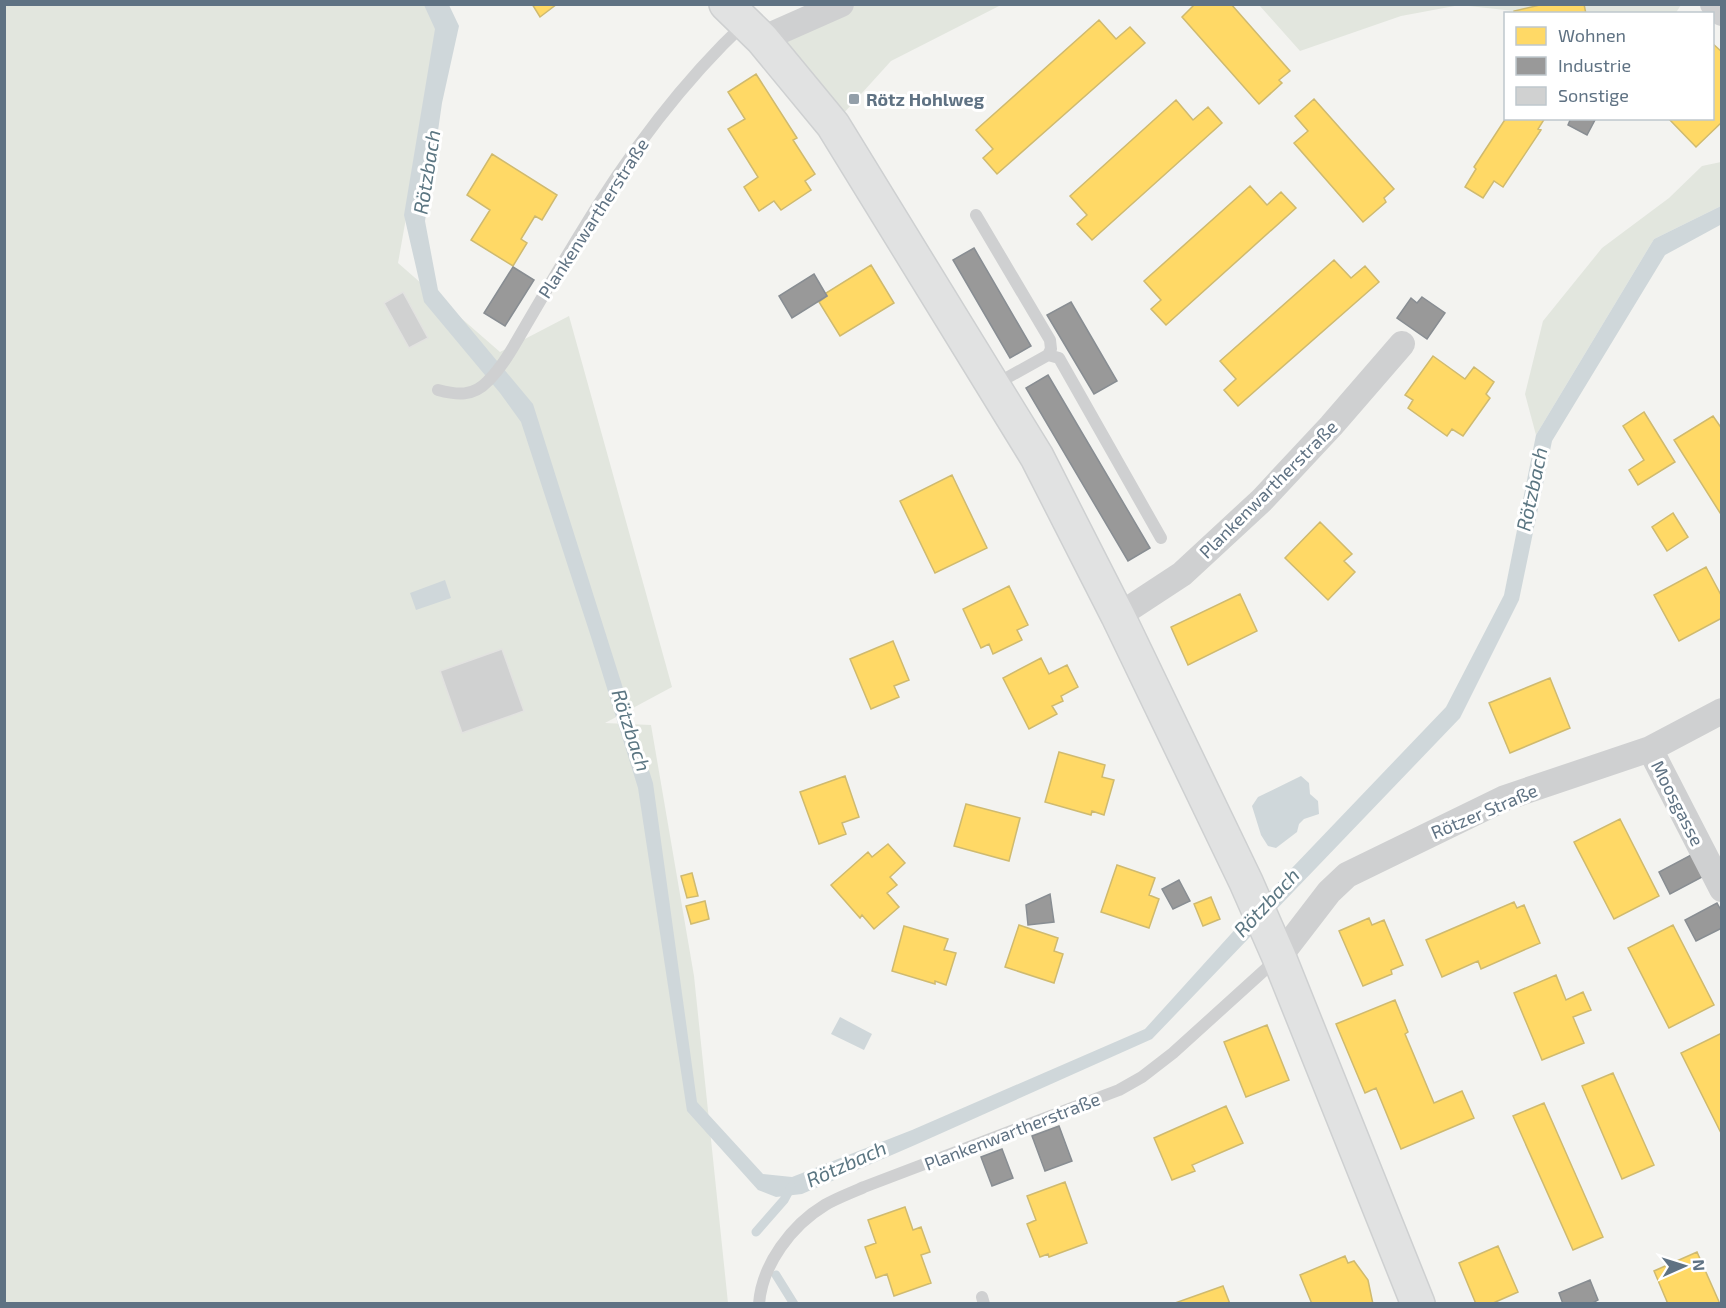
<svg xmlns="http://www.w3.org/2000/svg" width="1726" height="1308" viewBox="0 0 1726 1308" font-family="'Exo 2',sans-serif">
<rect width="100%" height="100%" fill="#f3f3f0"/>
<!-- green -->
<path fill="#e2e6de" d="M5,5H444L398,263L500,352L569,316L672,687L605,723L651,725L694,976L728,1303L5,1304Z
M841,5H1001L891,61L833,125L762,39Z
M1259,5H1544L1514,11L1460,5L1401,16L1300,51Z
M1584,5H1681L1675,14L1586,13Z
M1721,162V206L1654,239L1536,435L1525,394L1543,321L1602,248L1669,198L1702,166Z"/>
<!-- water -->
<path fill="#cfd7da" d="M424,5H449L459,26L442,103L425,221L438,290L533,404L653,783L697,1102L763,1174L792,1177L912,1130L1145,1029L1268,893L1446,707L1504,595L1536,435L1654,239L1721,206L1722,224L1665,255L1552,441L1519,600L1460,718L1152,1039L915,1145L802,1194L776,1197L758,1190L687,1111L638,788L592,640L521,422L500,393L424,302L404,215L435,29Z
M445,580L451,598L416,610L410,593Z
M1301,776L1309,783L1310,794L1318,801L1319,814L1304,819L1299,824L1297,832L1276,848L1268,846L1261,835L1252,806L1258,797Z
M840,1017L872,1034L864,1050L831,1034Z"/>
<!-- homes -->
<path fill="#ffd966" stroke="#cfba6f" stroke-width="1.5" d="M532,4H557L540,17Z
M1195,4H1231L1290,71L1279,80L1282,83L1259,104L1182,17Z
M1544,4H1584L1586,14H1514V11Z
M1099,20L1116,39L1130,27L1145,43L997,174L983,158L993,149L976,130Z
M1712,43L1722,52V122L1696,147L1668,118H1712Z
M756,74L797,138L793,140L815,174L805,181L811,190L781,210L774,201L759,211L744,187L758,177L728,129L745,119L728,92Z
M1314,99L1394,189L1384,198L1386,202L1363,222L1294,143L1308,131L1295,116Z
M1176,100L1193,120L1208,107L1222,123L1092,240L1077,224L1087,215L1070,196Z
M1506,118H1545L1538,129L1541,130L1503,187L1494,181L1483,198L1465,187L1476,169L1474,167Z
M492,154L557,195L542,220L535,216L521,239L527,243L513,266L471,240L490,210L467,195Z
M1250,186L1267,205L1281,192L1296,208L1166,325L1151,309L1161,300L1144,281Z
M1334,260L1351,278L1365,266L1379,282L1238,406L1224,390L1236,379L1220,361Z
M871,265L894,303L840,336L819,302L827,296L826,293Z
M1433,356L1465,379L1474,367L1494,382L1486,394L1490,398L1463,436L1452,429L1447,436L1408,408L1413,400L1405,395Z
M1644,412L1675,462L1638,485L1629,470L1644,460L1623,426Z
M1713,416L1722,429V516L1674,440Z
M952,475L987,548L935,573L900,501Z
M1673,513L1688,537L1667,551L1652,527Z
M1320,522L1352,554L1344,561L1355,572L1328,600L1285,558Z
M1706,567L1722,597V618L1679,641L1654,595Z
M1009,586L1028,625L1017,630L1022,640L993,654L989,644L981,648L963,609Z
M1240,594L1257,631L1188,665L1171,627Z
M893,641L909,680L894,686L899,697L871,709L850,659Z
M1041,658L1049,674L1067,665L1078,687L1061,696L1063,701L1052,706L1057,714L1029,729L1003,678Z
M1550,678L1570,728L1510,753L1489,703Z
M1059,752L1105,765L1102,777L1114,780L1104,815L1092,811L1091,815L1045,802Z
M845,776L859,817L842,823L846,834L819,844L800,792Z
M966,804L1020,818L1009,861L954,846Z
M1620,819L1659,896L1614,919L1574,842Z
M888,844L905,863L890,877L897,885L887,893L899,907L874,929L862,915L860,918L831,885L868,852L872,857Z
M1117,865L1155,878L1149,895L1159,899L1149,928L1101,912Z
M692,873L698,896L687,898L681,876Z
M1211,897L1220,919L1203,926L1194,904Z
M705,901L709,919L691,924L686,906Z
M1514,902L1517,908L1524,905L1540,943L1481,969L1478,961L1442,977L1426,940Z
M1369,918L1372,925L1384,920L1403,965L1391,970L1392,974L1363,986L1339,931Z
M1019,925L1058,938L1054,951L1063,954L1054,983L1005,967Z
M1673,925L1714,1005L1669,1028L1628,948Z
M904,926L948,939L944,950L956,953L946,985L935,981V984L892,971Z
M1556,975L1566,1000L1583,992L1591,1010L1573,1017L1584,1043L1542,1060L1514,993Z
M1395,1000L1408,1032L1405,1034L1434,1103L1462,1091L1474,1118L1401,1149L1376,1088L1365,1093L1336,1024Z
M1267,1025L1289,1080L1246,1097L1224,1042Z
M1722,1033V1135L1681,1053Z
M1613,1073L1654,1165L1622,1179L1582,1086Z
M1544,1103L1603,1237L1573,1250L1513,1116Z
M1226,1106L1243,1143L1192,1165L1195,1171L1172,1180L1154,1138Z
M1065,1182L1087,1243L1049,1257L1048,1254L1040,1257L1027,1224L1036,1220L1027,1196Z
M905,1207L913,1230L921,1227L930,1252L921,1255L931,1283L894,1296L887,1274L876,1278L865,1247L876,1243L868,1220Z
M1498,1246L1518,1292L1491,1304H1476L1459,1263Z
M1697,1252L1720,1304H1668L1654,1271Z
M1345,1256L1348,1263L1354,1261L1368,1280L1373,1304H1312L1300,1275Z
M1223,1286L1230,1304H1175V1303Z"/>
<!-- industry -->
<path fill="#999" stroke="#888d92" stroke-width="1.5" d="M1571,118H1596L1587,135L1568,125Z
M974,248L1031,346L1010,358L953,260Z
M513,267L534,280L505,326L484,313Z
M814,274L827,296L792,318L779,296Z
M1422,297L1445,313L1427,339L1397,318L1411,298L1417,303Z
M1071,302L1117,381L1094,394L1047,315Z
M1048,375L1150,548L1128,561L1026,388Z
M1693,854L1704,876L1670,894L1659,872Z
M1179,880L1190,901L1173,909L1162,889Z
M1050,894L1054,922L1028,925L1026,905Z
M1717,903L1722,912V928L1696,941L1685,920Z
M1059,1126L1072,1161L1045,1171L1032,1136Z
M1002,1149L1013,1178L992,1186L981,1157Z
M1590,1280L1598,1300L1591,1304H1563L1559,1293Z"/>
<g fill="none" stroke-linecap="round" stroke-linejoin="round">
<!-- stream -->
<path stroke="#cfd7da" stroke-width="9" d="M756,1232L784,1200L791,1187
M776,1275L794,1304"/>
</g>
<!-- building -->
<path fill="#d0d1d1" stroke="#e2e2e0" stroke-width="1.5" d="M403,292L428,338L409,348L384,303Z
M502,649L524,711L462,733L440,671Z"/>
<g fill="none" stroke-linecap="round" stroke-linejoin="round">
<defs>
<path id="secondary" d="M726,4L762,39L833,125L1037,457L1118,616L1246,882L1279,957L1418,1304"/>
</defs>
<!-- secondary casing -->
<use href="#secondary" stroke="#ced0d1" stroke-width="36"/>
<!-- lane -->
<path stroke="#cfd0d1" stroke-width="12" d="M976,215L1050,340L1051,349L1048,355L994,385
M1048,355L1059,358L1161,538
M438,390C457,395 473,397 488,381C504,365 515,344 526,325C543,296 560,267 577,239C624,160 678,86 745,23
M982,1297L984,1304
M759,1304C762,1264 792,1225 825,1205C837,1198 851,1193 864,1187L1119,1090L1142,1077L1173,1053L1278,958"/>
<!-- street -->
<path stroke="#cfd0d1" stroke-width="26" d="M1713,4L1722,13
M762,39L841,4
M1118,616L1182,574L1262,500L1331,426L1402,344
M1650,749L1722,889
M1279,957L1329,892L1347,875L1505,798L1650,749L1722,711"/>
<!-- secondary -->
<use href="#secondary" stroke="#e1e2e2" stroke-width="33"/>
</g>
<!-- markers -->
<rect fill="#939fa9" stroke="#fff" stroke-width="2" x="848" y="93" width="12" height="12" rx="3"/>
<g text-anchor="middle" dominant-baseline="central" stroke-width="6" stroke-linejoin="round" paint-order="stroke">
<!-- poi labels -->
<g font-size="18" font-weight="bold" fill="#5f7283" stroke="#fff" text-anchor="start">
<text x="866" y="99">Rötz Hohlweg</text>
</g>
<!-- street labels -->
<g font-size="18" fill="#5f7283" stroke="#fff">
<text transform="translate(593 218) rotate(-57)">Plankenwartherstraße</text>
<text transform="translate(1268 489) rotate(-45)">Plankenwartherstraße</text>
<text transform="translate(1678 803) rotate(63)">Moosgasse</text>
<text transform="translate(1484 811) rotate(-23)">Rötzer Straße</text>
<text transform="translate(1012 1131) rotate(-21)">Plankenwartherstraße</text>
</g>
<!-- water labels -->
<g font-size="20" font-style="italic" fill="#5b7682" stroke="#fff">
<text transform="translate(426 172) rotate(-81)">Rötzbach</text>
<text transform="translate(1531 489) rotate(-78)">Rötzbach</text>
<text transform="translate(632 730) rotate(72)">Rötzbach</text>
<text transform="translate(1266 902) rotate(-47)">Rötzbach</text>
<text transform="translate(846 1163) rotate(-24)">Rötzbach</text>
</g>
</g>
<!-- border -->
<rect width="1726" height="1308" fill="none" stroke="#5f7283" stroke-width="12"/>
<!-- legend -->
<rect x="1504" y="12" width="210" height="108" fill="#ffffff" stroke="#bfc7cd" stroke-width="1.5"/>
<rect x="1516" y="27" width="30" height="18" fill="#ffd966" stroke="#bfc7cd" stroke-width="1.5"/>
<text x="1558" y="42" font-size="18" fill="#5f7283">Wohnen</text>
<rect x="1516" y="57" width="30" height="18" fill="#999999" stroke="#bfc7cd" stroke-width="1.5"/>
<text x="1558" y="72" font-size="18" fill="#5f7283">Industrie</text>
<rect x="1516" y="87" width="30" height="18" fill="#d0d1d1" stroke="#bfc7cd" stroke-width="1.5"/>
<text x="1558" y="102" font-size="18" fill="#5f7283">Sonstige</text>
<!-- north arrow -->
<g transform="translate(1684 1266) rotate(87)" stroke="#ffffff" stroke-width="4.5" paint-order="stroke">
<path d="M0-4.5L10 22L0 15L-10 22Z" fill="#5f7283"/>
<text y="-9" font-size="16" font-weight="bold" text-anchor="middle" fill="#5f7283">N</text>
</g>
</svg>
